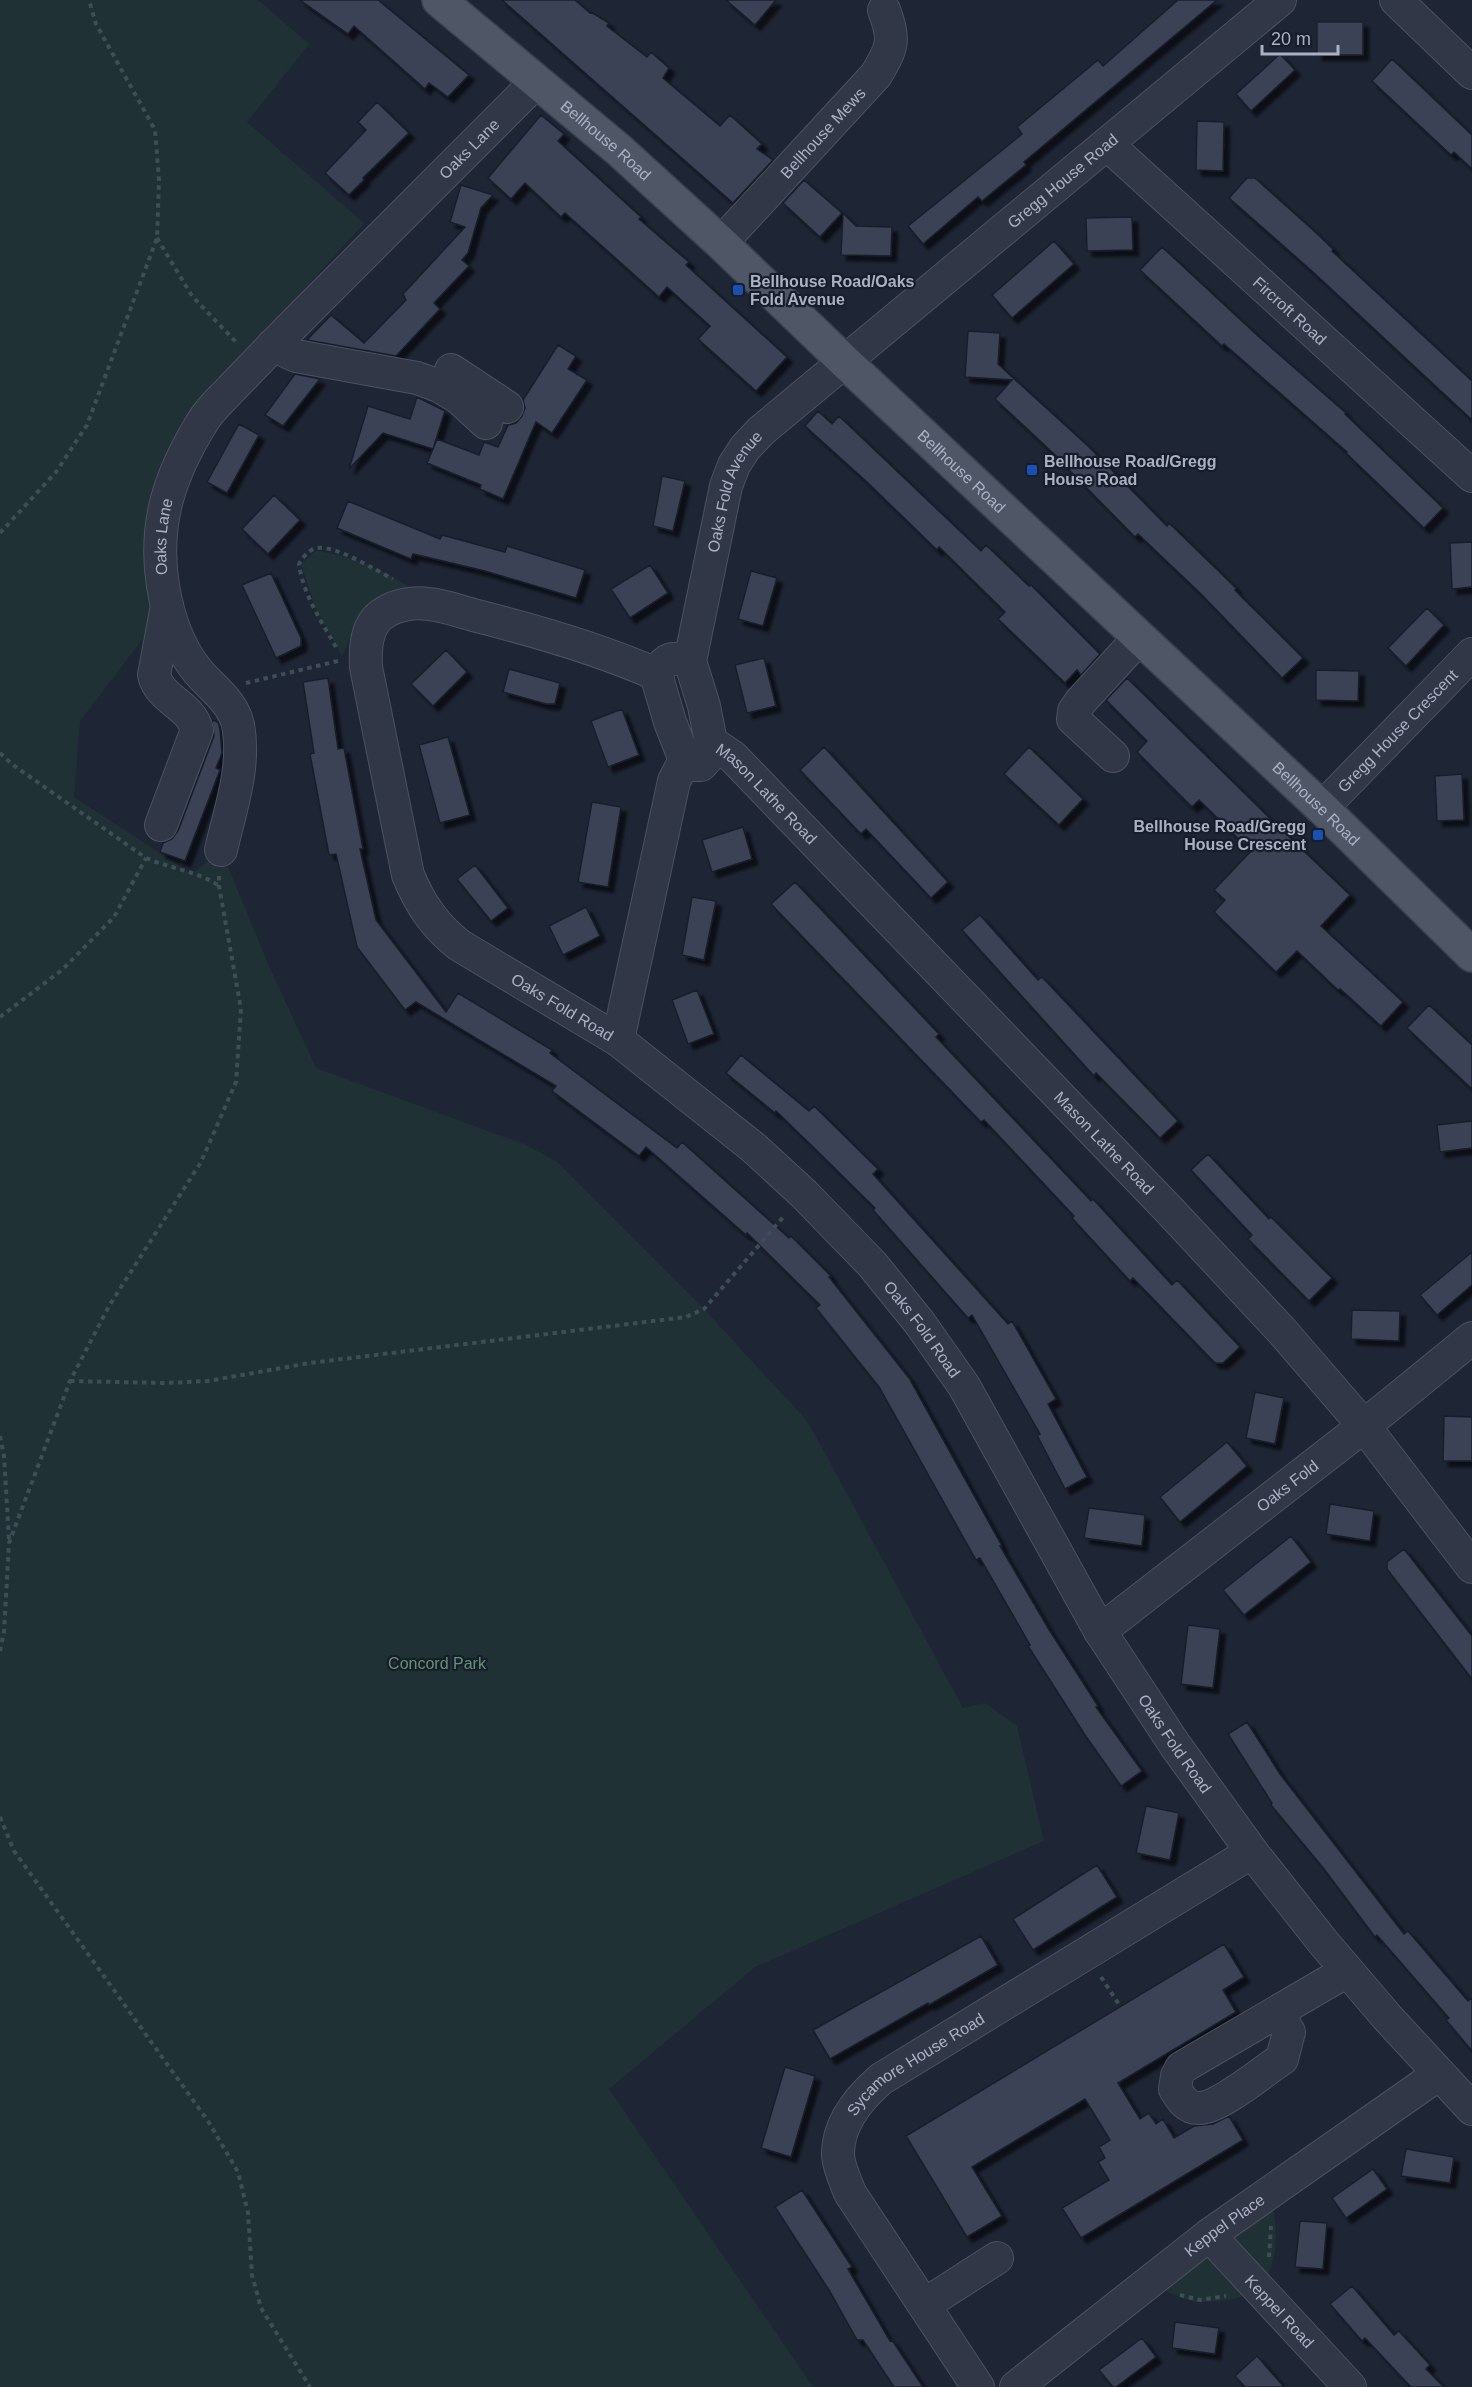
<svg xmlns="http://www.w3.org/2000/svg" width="1472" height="2387" viewBox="0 0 1472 2387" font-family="Helvetica,sans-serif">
<defs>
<filter id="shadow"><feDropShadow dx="5.5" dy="5.5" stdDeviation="1.5" flood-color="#0009"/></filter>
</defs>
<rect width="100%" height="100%" fill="#1e2535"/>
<!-- green -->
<path fill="#203136" d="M0,0H258L309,44L247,122L364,223L189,417L157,620L80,721L74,797L192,874L221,850L269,966L316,1068L524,1144L556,1161L704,1309L808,1422L963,1708L985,1703L1017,1726L1044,1841L755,1967L609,2089L813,2387H0Z
M316,551C353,555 390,573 420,594L358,622L342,656L315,607L301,564Z
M1272,2203C1282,2250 1275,2299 1218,2301C1211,2301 1202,2303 1195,2302C1185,2300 1174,2294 1164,2291Z"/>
<!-- building -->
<path fill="#3a4256" stroke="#191f2c" stroke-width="1.5" filter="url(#shadow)" d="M300,0H378L469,75L448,97L429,83L425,89L354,26L348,34Z
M502,0H575L590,13L591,12L609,23L607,26L647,57L651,52L669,68L663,78L720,126L730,115L762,144L757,149L773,160L733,203Z
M726,0H776L755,25Z
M1178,0H1217L1024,162L1026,165L982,201L978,197L923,244L908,226L1022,134L1017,127L1098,60L1103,66Z
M1317,22H1363V55H1317Z
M1280,54L1295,70L1251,111L1236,94Z
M1392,59L1472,135V169L1454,152L1451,155L1372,81Z
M377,102L409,133L363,178L364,180L349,195L325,173L366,130L358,122Z
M541,115L564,134L558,141L641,217L639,219L689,262L686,265L787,357L756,391L698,339L710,326L667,287L659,297L565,213L561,217L525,183L511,199L488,178Z
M1197,121L1224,122L1223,171L1196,170Z
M1247,178H1255L1313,230L1333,249L1332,251L1472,381V420L1313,272L1229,198Z
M804,180L842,213L820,237L783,203Z
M461,185L493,195L481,208L468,253L462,260L469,266L434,303L440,309L396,356L307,340L331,315L364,343L406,300L403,294L465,227L450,222Z
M843,213L856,226L892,227L891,256L841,255Z
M1132,217L1133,250L1087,251L1086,218Z
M1054,241L1074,264L1012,318L992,295Z
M1162,247L1258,336L1346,413L1345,414L1443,508L1424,528L1346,453L1347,452L1224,344L1222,346L1140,270Z
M968,331L1000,333L998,364L1088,446L1167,526L1169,523L1236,588L1235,590L1303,658L1282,678L1200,593L1138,534L1135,537L1069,470L1070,469L995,399L1012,380L965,377Z
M558,345L576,356L568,369L587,380L552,433L536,422L503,499L480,489L481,485L427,463L433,449L383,433L349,469L368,406L410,419L417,397L445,411L433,449L437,439L479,455L484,442L498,447L508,425L516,423L522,416L525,408L523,400Z
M295,374L320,379L283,426L265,415Z
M818,411L832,424L839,416L981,551L986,545L1029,586L1031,585L1100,654L1081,675L1077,670L1065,683L998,619L1005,612L939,547L937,550L867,482L805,426Z
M239,424L259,435L227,493L207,482Z
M662,476L685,481L673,531L653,526Z
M274,495L300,520L268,554L242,529Z
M348,501L440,539L442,535L505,552L507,546L585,570L576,598L485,571L413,554L411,559L337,528Z
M1472,542V587L1452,589L1450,543Z
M650,565L668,593L630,618L611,589Z
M751,571L777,578L763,626L738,619Z
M271,573L301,638V646L276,658L242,585Z
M1427,608L1444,625L1406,666L1388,648Z
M446,650L467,672L433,706L411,684Z
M764,658L776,706L747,713L735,665Z
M509,669L560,683L555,704H546L503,692Z
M1316,670L1359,671L1358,701L1316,700Z
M328,678L338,749L344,748L363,849H360L376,920L446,1012L458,993L552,1050L550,1053L677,1148L682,1142L789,1238L791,1236L831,1276L829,1277L909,1378L1002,1546H1000L1048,1628L1098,1706L1096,1707L1142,1771L1121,1786L1085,1735L1028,1646L1030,1645L980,1558L976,1560L879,1387L816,1308L820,1305L747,1233L746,1235L646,1147L639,1156L552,1091L556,1086L416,1002L405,1010L357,947L336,854L329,855L310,754L314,753L303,682Z
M1127,678L1287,835L1350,895L1321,926L1403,1002L1381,1026L1340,989L1338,990L1297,951L1276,972L1214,912L1225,900L1214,890L1251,851L1199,800L1192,807L1137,752L1147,741L1106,700Z
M622,709L639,755L608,767L591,721Z
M212,720L218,722L220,729L222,753L216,768L220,770L185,861L160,852L163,843L172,839L178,831L214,736Z
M448,737L470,815L440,823L419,745Z
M824,747L948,882L931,898L866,829L861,834L800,770Z
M1029,747L1083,799L1059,825L1004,774Z
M1462,774L1464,820L1437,821L1435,776Z
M592,802L621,807L608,887L578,882Z
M743,827L752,859L712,872L702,840Z
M475,865L508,908L491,921L457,879Z
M795,882L939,1034L936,1037L1091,1201L1093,1199L1172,1285L1177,1280L1240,1347L1223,1363H1215L1133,1278L1130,1281L1072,1218L1074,1216L984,1120L981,1122L771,904Z
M692,897L716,901L704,960L682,955Z
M586,907L600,936L563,955L549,926Z
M980,915L1038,980L1042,977L1178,1121L1160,1138L1096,1073L1094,1076L962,930Z
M697,990L714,1034L688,1044L672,1000Z
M1429,1005L1472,1045V1089L1407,1028Z
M741,1055L809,1111L814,1106L878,1169L873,1174L1008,1324L1012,1321L1056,1399L1048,1404L1087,1477L1065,1489L1037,1435L1040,1434L972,1315L968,1318L873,1210L875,1208L809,1143L776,1111L775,1113L726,1073Z
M1472,1121V1148L1440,1152L1437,1125Z
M1208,1154L1269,1219L1271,1217L1332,1278L1309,1301L1248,1239L1252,1235L1191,1170Z
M1472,1252V1285L1437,1315L1420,1295Z
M1352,1310L1400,1311L1399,1341L1351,1339Z
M1255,1392L1284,1398L1275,1444L1246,1438Z
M1444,1416L1472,1417V1461H1443Z
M1227,1442L1247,1466L1180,1522L1160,1497Z
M1330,1504L1374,1511L1370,1541L1326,1534Z
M1089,1508L1145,1515L1142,1546L1084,1538Z
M1291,1536L1311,1562L1244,1615L1223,1590Z
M1404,1549L1472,1636V1679L1387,1569V1562Z
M1188,1625L1220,1629L1213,1688L1181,1684Z
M1247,1722L1280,1774L1404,1934L1408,1931L1468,2001L1472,1998V2051L1446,2020L1449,2018L1377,1935L1375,1937L1324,1869L1271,1805L1272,1803L1228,1734Z
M1146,1806L1179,1813L1170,1860L1136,1853Z
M1097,1865L1117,1897L1033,1950L1013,1919Z
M981,1936L998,1965L929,2005L928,2003L830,2059L813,2030Z
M1224,1944L1244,1977L1223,1990L1236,2012L1118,2083L1140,2119L1149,2113L1156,2124L1163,2119L1174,2138L1194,2126L1213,2124L1229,2116L1243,2140L1081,2238L1062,2208L1109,2180L1098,2162L1105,2158L1099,2147L1110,2140L1085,2099L972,2167L1002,2216L967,2237L906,2136Z
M785,2067L815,2076L791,2157L761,2148Z
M1406,2149L1454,2157L1450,2183L1401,2176Z
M1373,2169L1387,2189L1346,2218L1332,2198Z
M802,2190L852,2267L848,2269L890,2341L892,2340L923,2387H894L863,2340H857L829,2290L775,2207Z
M1300,2221L1327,2223L1323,2269L1295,2267Z
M1352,2286L1394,2335L1399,2331L1430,2365L1426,2369L1444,2387H1411L1365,2338L1362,2341L1330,2304Z
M1175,2322L1219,2328L1215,2354L1172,2348Z
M1142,2338L1156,2357L1116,2387H1113L1099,2370Z
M1257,2356L1284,2387H1245L1235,2376Z"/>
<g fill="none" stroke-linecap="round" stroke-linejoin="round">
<defs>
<g id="minor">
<path d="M1396,0L1472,73"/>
<path id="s1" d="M1108,145L1472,476"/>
<path id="s2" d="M721,243L876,75C892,48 896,41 884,10"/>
<path d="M273,345L296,356L417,378L439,386L459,398L486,423"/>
<path d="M451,370L507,407"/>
<path id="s3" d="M690,661C671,657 666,657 656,674L670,722L685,760L693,765H701L710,755L711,742L704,706L690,661L726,486L734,465L745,448L761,431L1280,0"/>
<path id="s4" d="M656,674C599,649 537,631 477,616C461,612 444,605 428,604C414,602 395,605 384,613C366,624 365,648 366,667L408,875C420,904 434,925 459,945L618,1040L754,1148L804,1194L872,1264L919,1322L964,1386L1100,1631L1175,1745L1252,1852L1323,1942L1387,2017L1472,2109"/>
<path id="s5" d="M711,742L733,757L1172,1213L1282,1331L1364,1426L1472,1567"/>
<path d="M1113,756L1073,719L1074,711L1081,701L1140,637"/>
<path id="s6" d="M1322,808L1472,654"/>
<path d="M161,825L197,730C191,705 160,700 154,675L167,606"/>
<path id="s7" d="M221,850C230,810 246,767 238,725C233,701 209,686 196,669C177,645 168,616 163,586C153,523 170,474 203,421C210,409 222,399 231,389C257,362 283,335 310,308C386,232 461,156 537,81"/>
<path d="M618,1040L674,781L685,760"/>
<path id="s8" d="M1100,1631L1364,1426L1472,1338"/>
<path d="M1277,2012L1289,2032L1282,2059C1263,2071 1221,2107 1200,2108C1187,2109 1181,2099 1175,2089L1177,2076L1181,2068L1347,1971"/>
<path id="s9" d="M1209,2235L1350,2387"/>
<path d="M924,2305L997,2258"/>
<path id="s10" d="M978,2387L850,2193C846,2182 839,2168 838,2156C837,2125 859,2098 881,2079L1252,1852"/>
<path id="s11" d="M1016,2387L1209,2235L1439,2074"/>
</g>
<g id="major">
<path id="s12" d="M439,0L619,150L721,243L844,361L1322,808L1472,955"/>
</g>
</defs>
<!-- minor casing -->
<use href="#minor" stroke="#4c5261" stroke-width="34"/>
<!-- major casing -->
<use href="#major" stroke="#3a414f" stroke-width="36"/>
<!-- path -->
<path stroke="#3d4e54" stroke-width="4" stroke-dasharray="4.5 4.5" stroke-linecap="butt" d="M157,238L192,296L237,343
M0,533L56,472L87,425L157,238L159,180L155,130L96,24L89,0
M336,647C321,621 303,594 299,564C303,557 308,550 317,548C336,545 375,570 393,579
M246,683L338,661
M0,753L13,765L146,858C169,868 196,871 218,885
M0,1017L62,970L114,917L146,858
M70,1381L165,1383L208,1381L310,1363L686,1317L704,1309L785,1215
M0,1436L4,1456L9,1539
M0,1651L4,1632L9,1543L70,1381L109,1306L201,1162L236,1082L241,1009L219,886V876
M0,1817L14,1851L208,2121L238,2172L248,2213L252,2275L261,2308L310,2387
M1101,1977L1120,2006
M1269,2257L1271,2226
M1180,2295L1200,2300L1226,2296"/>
<!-- minor -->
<use href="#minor" stroke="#313746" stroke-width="32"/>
<!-- major -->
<use href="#major" stroke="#4f5666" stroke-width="33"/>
</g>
<!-- markers -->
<g fill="#1a4fb4" stroke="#171d2a" stroke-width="2">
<rect x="732" y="284" width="12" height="12" rx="3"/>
<rect x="1026" y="464" width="12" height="12" rx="3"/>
<rect x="1312" y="829" width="12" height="12" rx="3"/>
</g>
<g text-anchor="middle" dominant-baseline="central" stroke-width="4.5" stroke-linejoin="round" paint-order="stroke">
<!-- street labels -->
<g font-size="16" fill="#aab1c3" stroke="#171d2a">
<text stroke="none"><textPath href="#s2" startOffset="150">Bellhouse Mews</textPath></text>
<text stroke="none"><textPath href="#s12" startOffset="218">Bellhouse Road</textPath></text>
<text stroke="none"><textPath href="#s7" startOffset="843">Oaks Lane</textPath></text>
<text stroke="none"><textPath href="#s3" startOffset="896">Gregg House Road</textPath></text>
<text stroke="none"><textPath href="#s1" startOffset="246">Fircroft Road</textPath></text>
<text stroke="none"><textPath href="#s12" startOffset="704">Bellhouse Road</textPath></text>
<text stroke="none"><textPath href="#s3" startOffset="436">Oaks Fold Avenue</textPath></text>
<text stroke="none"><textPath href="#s7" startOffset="338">Oaks Lane</textPath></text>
<text stroke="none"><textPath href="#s6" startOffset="108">Gregg House Crescent</textPath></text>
<text stroke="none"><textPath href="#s5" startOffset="76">Mason Lathe Road</textPath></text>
<text stroke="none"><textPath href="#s12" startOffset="1190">Bellhouse Road</textPath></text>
<text stroke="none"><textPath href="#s4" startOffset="765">Oaks Fold Road</textPath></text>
<text stroke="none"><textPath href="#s5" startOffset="562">Mason Lathe Road</textPath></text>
<text stroke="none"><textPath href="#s4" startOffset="1251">Oaks Fold Road</textPath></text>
<text stroke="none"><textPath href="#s8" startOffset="237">Oaks Fold</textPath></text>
<text stroke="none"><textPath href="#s4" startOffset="1737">Oaks Fold Road</textPath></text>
<text stroke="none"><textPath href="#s10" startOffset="399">Sycamore House Road</textPath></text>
<text stroke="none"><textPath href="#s11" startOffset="264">Keppel Place</textPath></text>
<text stroke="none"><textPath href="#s9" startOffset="104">Keppel Road</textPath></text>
</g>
<!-- poi labels -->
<g font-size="16" font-weight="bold" fill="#aab1c3" stroke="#171d2a" text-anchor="start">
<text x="750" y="281">Bellhouse Road/Oaks<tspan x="750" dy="18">Fold Avenue</tspan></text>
<text x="1044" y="461">Bellhouse Road/Gregg<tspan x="1044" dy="18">House Road</tspan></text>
<text x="1306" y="826" text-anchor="end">Bellhouse Road/Gregg<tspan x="1306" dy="18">House Crescent</tspan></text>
</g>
<!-- park labels -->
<g font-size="16" fill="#629373" stroke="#171d2a">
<text x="437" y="1663">Concord Park</text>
</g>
</g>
<!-- scale -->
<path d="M1262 45v9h76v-9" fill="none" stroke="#aab1c3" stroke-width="3"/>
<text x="1271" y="45" font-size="18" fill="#aab1c3" stroke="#171d2a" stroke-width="4.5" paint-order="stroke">20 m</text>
</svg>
